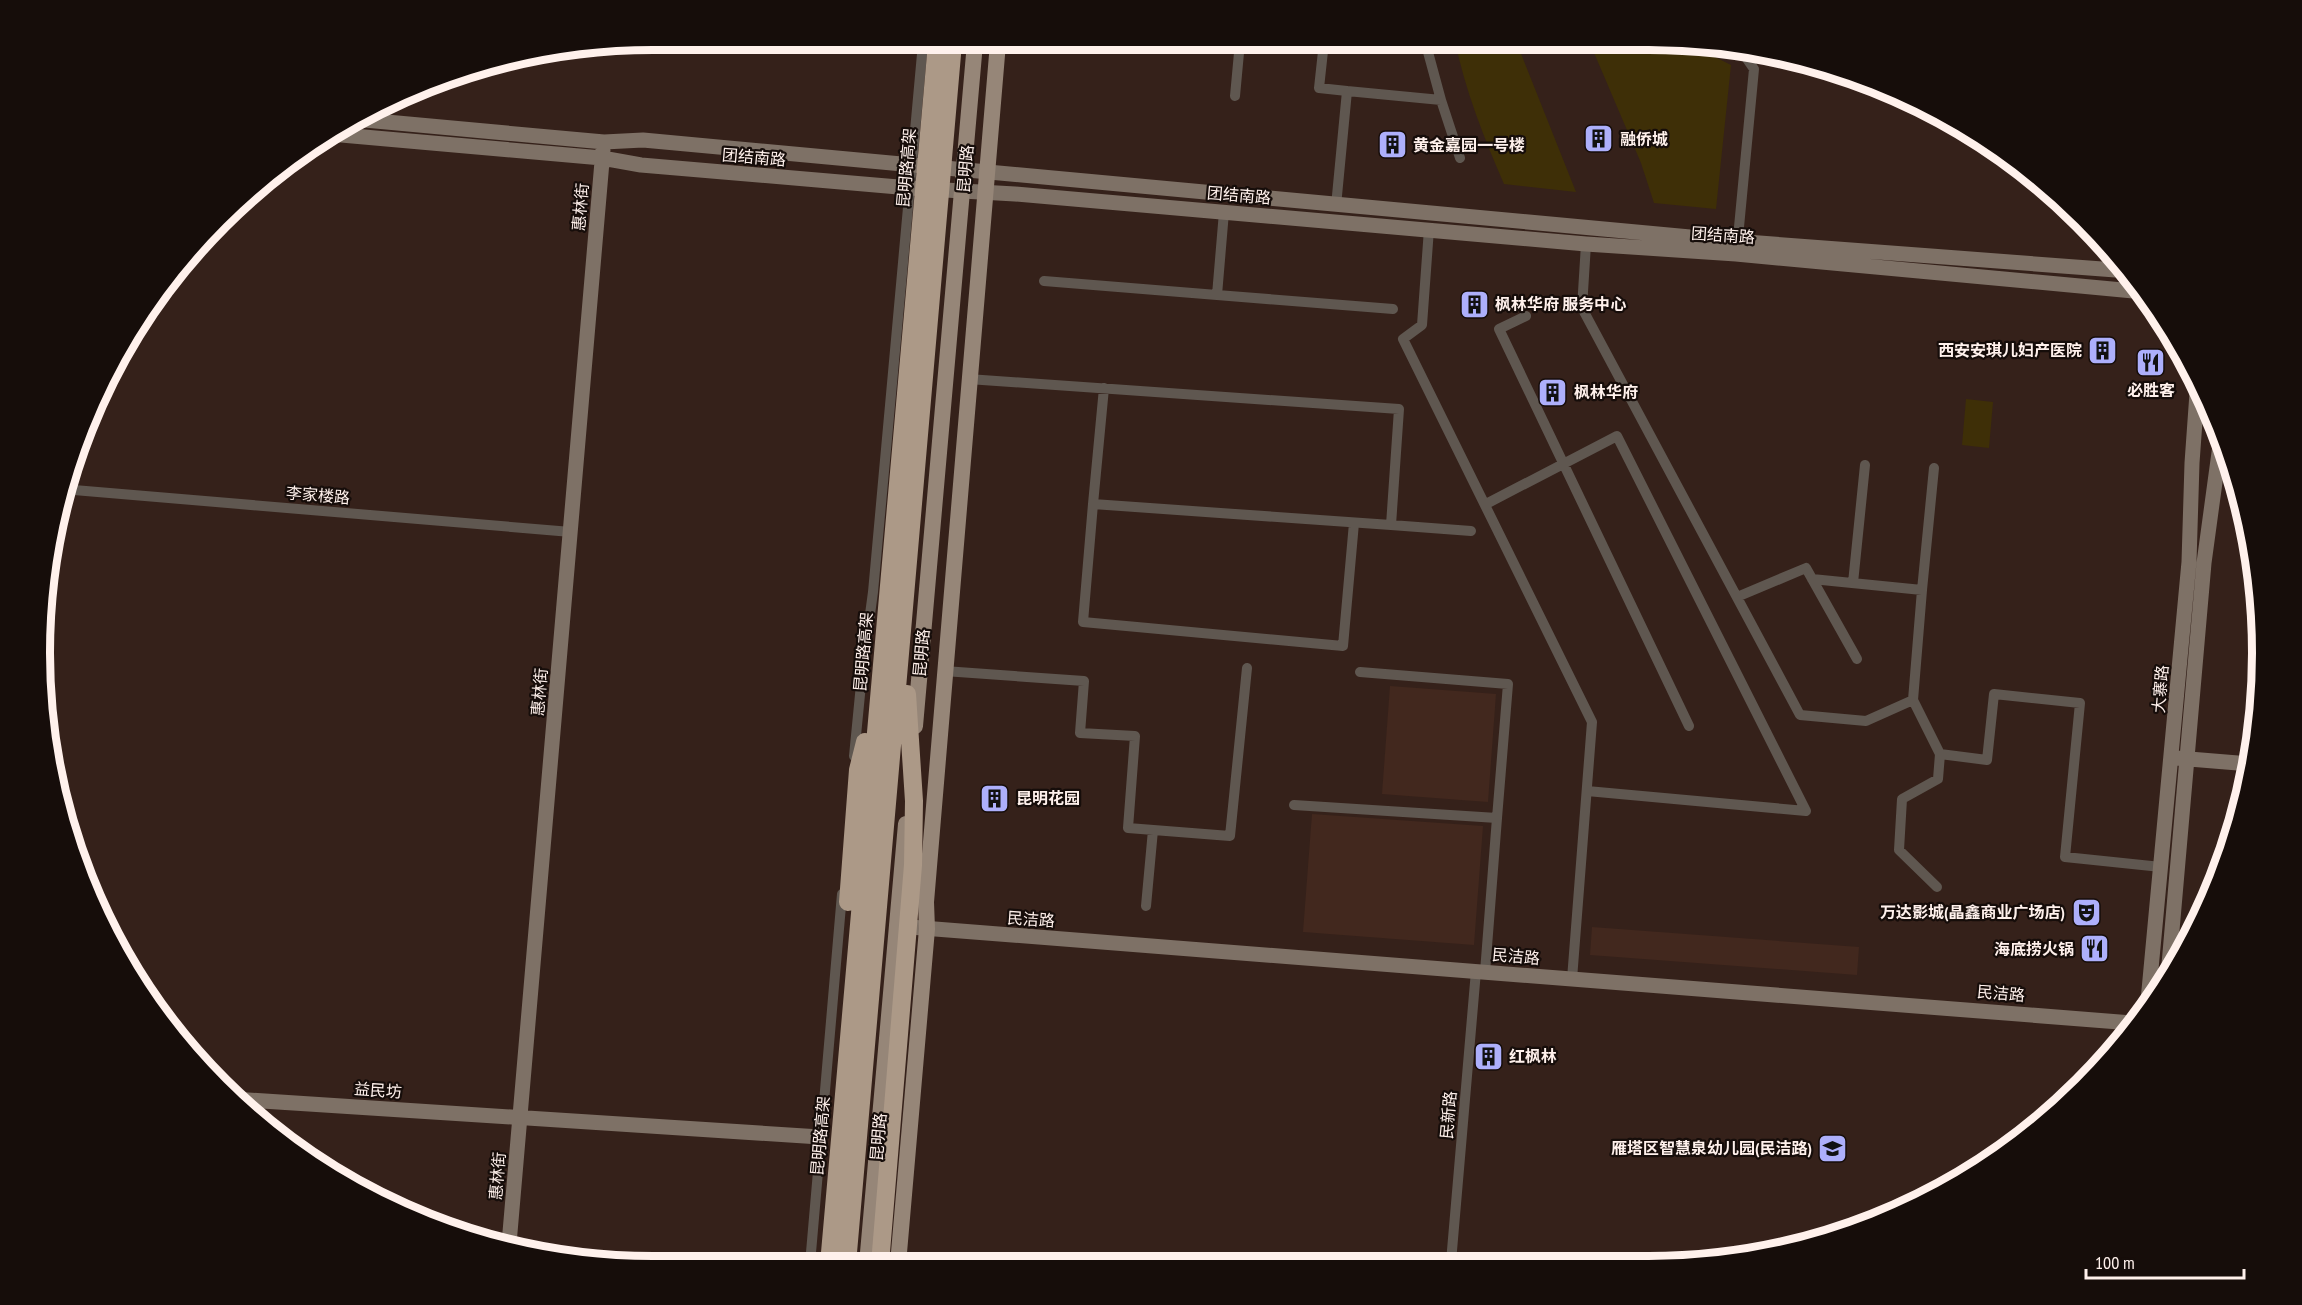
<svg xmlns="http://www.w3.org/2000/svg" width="2302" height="1305" viewBox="0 0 2302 1305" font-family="'PT Sans Narrow','Noto Sans SC',sans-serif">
<rect width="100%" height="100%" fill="#35211a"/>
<!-- built -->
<path fill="#42281e" d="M1390,686L1496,694L1488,802L1382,794Z
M1312,814L1483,826L1474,945L1303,932Z
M1592,927L1859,947L1857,975L1590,955Z"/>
<!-- green -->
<path fill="#3e2f07" d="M1681,40L1731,65L1716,209L1654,203L1641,163L1589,41Z
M1455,41H1516L1576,192L1504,184C1484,138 1465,90 1455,41Z
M1966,399L1993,402L1989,448L1962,445Z"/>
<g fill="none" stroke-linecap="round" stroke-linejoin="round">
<!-- street -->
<path stroke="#5f5750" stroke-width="10" d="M1425,41L1441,100L1460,158
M1324,42L1319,88L1347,91L1336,206
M1347,91L1441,100
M1235,96L1240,42
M1224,212L1217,295L1393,309
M1429,229L1422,325L1403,339L1592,722L1572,979
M1586,244L1582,308L1800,715L1866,721L1913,700
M1737,248L1754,69L1740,49
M1044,281L1217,295
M1526,316L1499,329L1689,726
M968,379L1399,409L1391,525L1093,504L1104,388
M62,489L571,532
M1093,504L1083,622L1343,646L1354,523
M1486,504L1617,436L1806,811
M1391,525L1471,531
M1812,579L1922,590L1934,468
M1853,583L1865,465
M1922,590L1913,700L1940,754L1987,760L1994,694L2080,703L2065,857L2161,867
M1737,597L1806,568L1857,659
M944,671L1084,681L1080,733L1135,736L1128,828L1230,836L1247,668
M1360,672L1508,684L1497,818
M854,756L862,674L873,592L923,43
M1587,791L1806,811
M1294,805L1497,818L1485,972
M1937,887L1899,850L1902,799L1938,779L1940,754
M1146,906L1153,830
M1451,1262L1476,971
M810,1264L842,894"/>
<!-- secondary -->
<path stroke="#7e7166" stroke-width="15" d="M354,119L604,142L643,140C1006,172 1369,210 1733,241C1865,252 1997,260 2129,271
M330,134L602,158L641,165L910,188L1015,194L1586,244L1736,254L2144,292
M2177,758L2250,764
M897,926C1309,960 1721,987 2132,1023
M2168,976L2204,563L2221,438
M2148,1001L2189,562L2192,463L2198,379
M233,1099L820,1137
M509,1244L603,150"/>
<!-- primary -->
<path stroke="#968678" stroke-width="16" d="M915,726L975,43
M867,1264L906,824
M898,1264L927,929L926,902L998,43"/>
<!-- highway -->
<path stroke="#ac9987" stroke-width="18" d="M848,902L858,770L865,742
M829,1264L937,43
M847,1264L953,43
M880,1264L913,865L914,801L907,694"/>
</g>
<!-- icons -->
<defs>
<symbol id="building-square" viewBox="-11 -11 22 22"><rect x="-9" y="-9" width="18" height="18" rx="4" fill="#adaffb" stroke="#160d0a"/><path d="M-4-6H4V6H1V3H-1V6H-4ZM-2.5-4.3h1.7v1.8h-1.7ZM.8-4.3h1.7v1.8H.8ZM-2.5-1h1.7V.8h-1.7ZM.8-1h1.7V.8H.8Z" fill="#111"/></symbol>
<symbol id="restaurant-square" viewBox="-11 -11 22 22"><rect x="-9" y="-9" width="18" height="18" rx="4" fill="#adaffb" stroke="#160d0a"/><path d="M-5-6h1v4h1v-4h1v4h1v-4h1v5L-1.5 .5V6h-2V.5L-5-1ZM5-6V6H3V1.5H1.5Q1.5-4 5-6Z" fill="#111"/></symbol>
<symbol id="theatre-square" viewBox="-11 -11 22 22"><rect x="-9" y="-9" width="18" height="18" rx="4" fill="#adaffb" stroke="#160d0a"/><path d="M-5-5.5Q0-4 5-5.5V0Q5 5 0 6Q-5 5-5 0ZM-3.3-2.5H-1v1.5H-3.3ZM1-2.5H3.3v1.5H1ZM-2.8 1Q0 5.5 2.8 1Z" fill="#111"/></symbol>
<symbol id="school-square" viewBox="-11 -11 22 22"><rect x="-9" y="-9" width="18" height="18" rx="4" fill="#adaffb" stroke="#160d0a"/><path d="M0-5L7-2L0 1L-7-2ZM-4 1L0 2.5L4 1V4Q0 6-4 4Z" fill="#111"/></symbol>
</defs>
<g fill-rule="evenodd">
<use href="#building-square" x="1582" y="122" width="33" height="33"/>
<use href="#building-square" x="1376" y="128" width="33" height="33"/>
<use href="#building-square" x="1458" y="288" width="33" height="33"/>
<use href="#building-square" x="2086" y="334" width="33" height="33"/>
<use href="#restaurant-square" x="2134" y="346" width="33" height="33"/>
<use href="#building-square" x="1536" y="376" width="33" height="33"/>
<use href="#building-square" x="978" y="782" width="33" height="33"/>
<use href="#theatre-square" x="2070" y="896" width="33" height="33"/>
<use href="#restaurant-square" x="2078" y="932" width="33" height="33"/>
<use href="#building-square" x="1472" y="1040" width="33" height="33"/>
<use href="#school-square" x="1816" y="1132" width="33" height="33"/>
</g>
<g text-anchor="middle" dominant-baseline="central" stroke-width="4.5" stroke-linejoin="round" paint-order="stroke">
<!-- poi labels -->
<g font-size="16" font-weight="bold" fill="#fff1ec" stroke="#160d0a" text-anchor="start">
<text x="1620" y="139">融侨城</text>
<text x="1413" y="145">黄金嘉园一号楼</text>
<text x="1495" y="304">枫林华府 服务中心</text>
<text x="2082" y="350" text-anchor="end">西安安琪儿妇产医院</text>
<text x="2151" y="390" text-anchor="middle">必胜客</text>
<text x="1574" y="392">枫林华府</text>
<text x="1016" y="798">昆明花园</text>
<text x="2065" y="912" text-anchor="end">万达影城(晶鑫商业广场店)</text>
<text x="2074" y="949" text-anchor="end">海底捞火锅</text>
<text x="1509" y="1056">红枫林</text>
<text x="1812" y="1148" text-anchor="end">雁塔区智慧泉幼儿园(民洁路)</text>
</g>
<!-- street labels -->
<g font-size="16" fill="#fff1ec" stroke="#160d0a">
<text transform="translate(754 157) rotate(5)">团结南路</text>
<text transform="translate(906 168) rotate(-85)">昆明路高架</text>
<text transform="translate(965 169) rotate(-85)">昆明路</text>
<text transform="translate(1239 195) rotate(5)">团结南路</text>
<text transform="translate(580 207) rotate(-85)">惠林街</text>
<text transform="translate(1723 235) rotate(4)">团结南路</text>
<text transform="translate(318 495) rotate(5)">李家楼路</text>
<text transform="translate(863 652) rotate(-85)">昆明路高架</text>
<text transform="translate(921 653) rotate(-85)">昆明路</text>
<text transform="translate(2160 689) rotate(-85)">大寨路</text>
<text transform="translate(539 692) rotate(-85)">惠林街</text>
<text transform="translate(1031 919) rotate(4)">民洁路</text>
<text transform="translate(1516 956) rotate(5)">民洁路</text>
<text transform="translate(2001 993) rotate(5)">民洁路</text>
<text transform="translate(378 1090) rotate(4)">益民坊</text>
<text transform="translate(1448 1115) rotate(-85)">民新路</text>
<text transform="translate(820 1136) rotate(-85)">昆明路高架</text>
<text transform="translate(878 1137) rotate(-85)">昆明路</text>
<text transform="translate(497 1176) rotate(-85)">惠林街</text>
</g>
</g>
<!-- crop -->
<path d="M0 0H2302V1305H0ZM653 50H1649A603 603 0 0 1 2252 653V653A603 603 0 0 1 1649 1256H653A603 603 0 0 1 50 653V653A603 603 0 0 1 653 50Z" fill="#160d0a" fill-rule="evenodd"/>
<path fill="none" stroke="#fff1ec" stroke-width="8" d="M653 50H1649A603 603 0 0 1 2252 653V653A603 603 0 0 1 1649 1256H653A603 603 0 0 1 50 653V653A603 603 0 0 1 653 50Z"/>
<!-- scale -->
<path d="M2086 1269v9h158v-9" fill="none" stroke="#fff1ec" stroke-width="3"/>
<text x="2095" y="1269" font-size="18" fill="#fff1ec" stroke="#160d0a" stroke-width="4.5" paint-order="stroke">100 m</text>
</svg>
